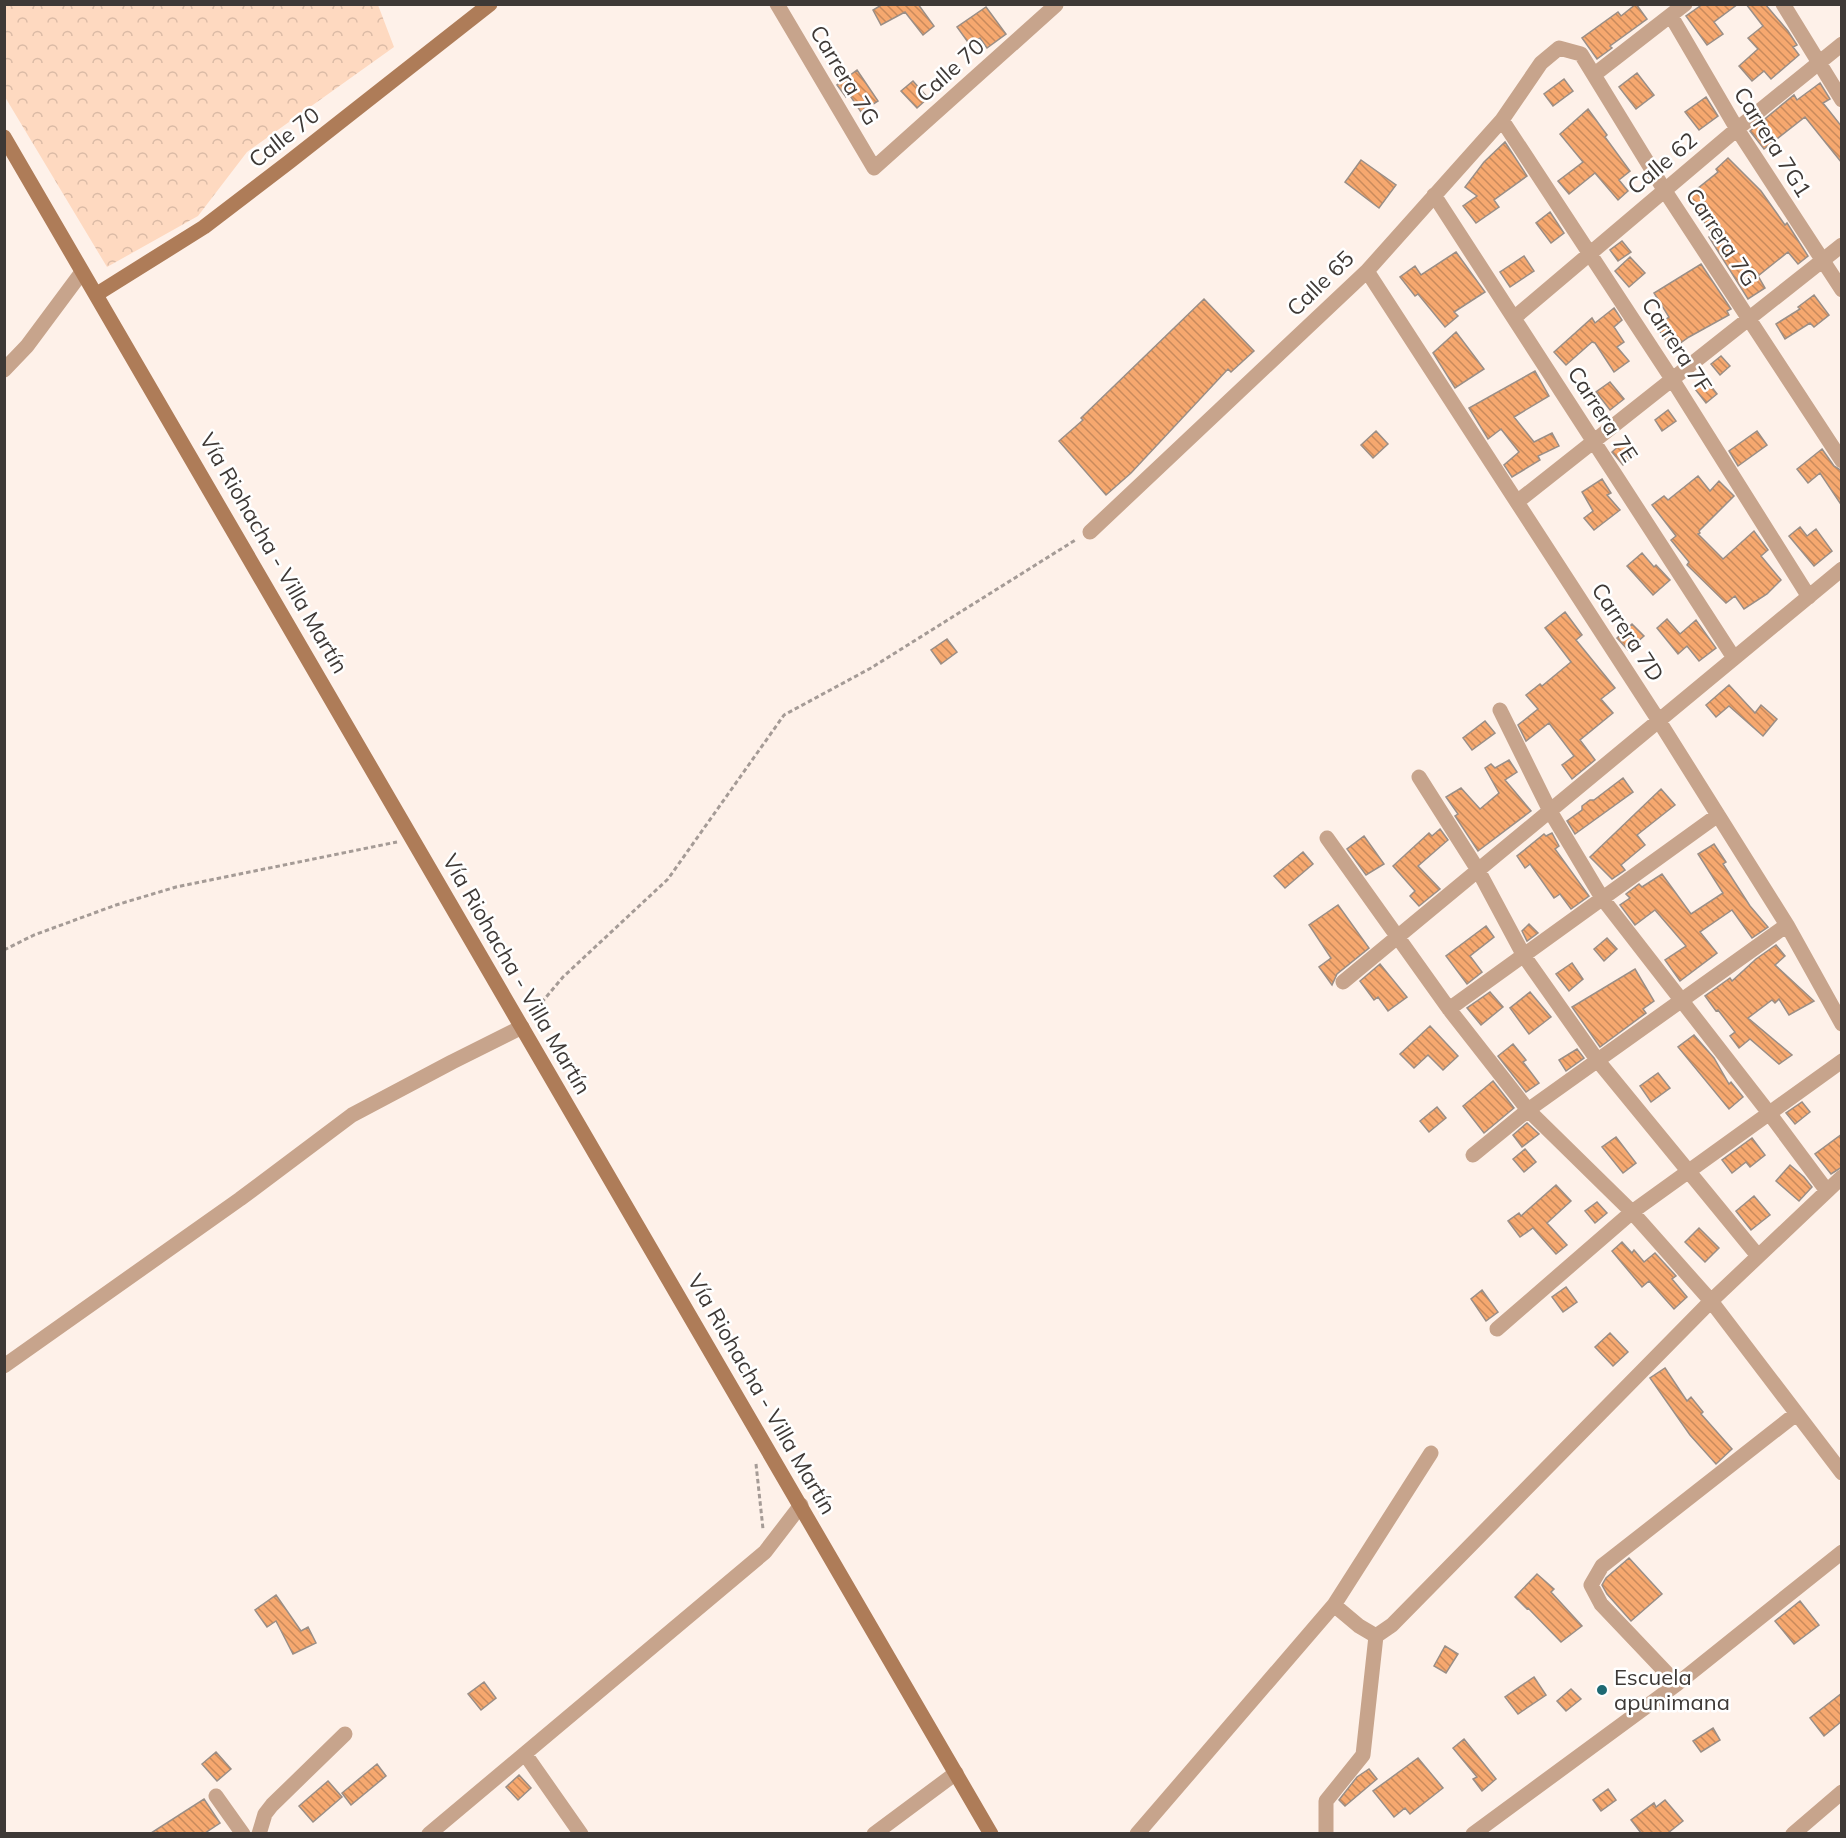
<svg xmlns="http://www.w3.org/2000/svg" width="1846" height="1838" viewBox="0 0 1846 1838" font-family="Mulish,sans-serif">
<defs>
<pattern id="forest-crowns" width="20" height="18" patternUnits="userSpaceOnUse" patternTransform="scale(1.5)"><rect width="20" height="18" fill="#fed9c0"/><path d="M2 6a3 3 0 1 1 6 0M12 15a3 3 0 1 1 6 0" fill="none" stroke="#dbbba6"/></pattern>
<pattern id="building-back-hatch" width="6" height="6" patternUnits="userSpaceOnUse" patternTransform="scale(1.5)"><rect width="6" height="6" fill="#f6a86f"/><path d="M-1 5l2 2M0 0l6 6M5-1l2 2" fill="none" stroke="#c98a5c"/></pattern>
</defs>
<rect width="100%" height="100%" fill="#fef1e9"/>
<!-- forest -->
<path fill="url(#forest-crowns)" d="M5,4L378,5L394,47L247,152L198,216L107,267L5,97Z"/>
<!-- building -->
<path fill="url(#building-back-hatch)" stroke="#9a8e86" stroke-width="1.5" d="M883,4H918L934,26L923,35L905,12L881,25L873,10Z
M1636,4L1647,19L1610,46L1612,48L1597,59L1582,38L1618,12L1621,16Z
M1703,4H1738L1714,22L1723,34L1707,45L1686,16Z
M1746,4H1765L1788,31L1797,45L1793,47L1799,55L1771,79L1764,71L1752,81L1739,66L1758,49L1748,38L1763,26Z
M986,7L1006,34L987,48L980,38L970,45L957,27Z
M857,70L878,101L861,112L849,94L846,97L837,85Z
M1637,73L1654,95L1636,109L1619,87Z
M1564,79L1573,91L1553,106L1544,94Z
M913,81L928,98L917,108L901,91Z
M1820,83L1830,99L1823,103L1842,127V163L1805,117L1764,149L1750,131L1794,95L1797,100Z
M1706,97L1718,116L1699,130L1685,112Z
M1588,109L1607,135L1605,137L1630,171L1619,180L1628,191L1618,200L1595,173L1569,194L1558,181L1583,162L1560,134Z
M1505,142L1527,176L1494,200L1499,207L1476,223L1463,206L1477,196L1465,187L1484,162Z
M1728,158L1761,191L1785,225L1787,223L1808,256L1798,264L1788,252L1758,276L1765,288L1748,299L1709,237L1713,235L1687,197L1718,172L1716,169Z
M1361,160L1396,185L1379,208L1345,182Z
M1550,212L1564,233L1551,243L1536,223Z
M1622,241L1631,252L1618,261L1610,250Z
M1456,252L1485,292L1454,312L1458,316L1445,327L1418,294L1415,296L1400,277L1415,266L1421,275Z
M1524,256L1534,271L1510,287L1500,272Z
M1630,257L1645,273L1629,287L1615,271Z
M1701,264L1731,309L1727,311L1729,315L1689,337L1672,349L1656,326L1669,317L1654,293Z
M1814,295L1829,315L1814,327L1810,323L1785,339L1776,324L1800,309L1798,307Z
M1204,299L1254,351L1231,372L1228,369L1131,473L1106,495L1059,441L1083,420L1081,418Z
M1614,308L1622,320L1614,327L1624,342L1617,347L1629,361L1614,372L1595,343L1592,342L1566,365L1554,352L1592,318L1595,323Z
M1456,332L1484,369L1455,388L1433,353Z
M1721,356L1730,366L1720,375L1711,364Z
M1535,371L1549,396L1514,417L1534,442L1552,433L1559,446L1538,456L1540,460L1512,477L1504,465L1519,452L1501,429L1488,439L1469,408Z
M1707,381L1717,394L1706,403L1695,389Z
M1610,382L1624,399L1610,410L1596,392Z
M1668,410L1676,421L1662,431L1655,420Z
M1376,431L1388,444L1373,458L1361,445Z
M1757,431L1767,445L1738,466L1729,451Z
M1624,441L1635,455L1623,465L1612,452Z
M1822,449L1834,466L1842,471V506L1820,473L1808,483L1797,469Z
M1698,476L1710,491L1719,481L1734,496L1699,531L1700,533L1698,534L1723,559L1754,531L1768,550L1761,556L1781,580L1767,594L1744,609L1735,596L1726,603L1687,565L1689,562L1671,540L1676,536L1652,505L1664,496L1668,500Z
M1602,479L1611,493L1607,495L1620,510L1594,530L1584,518L1593,511L1582,492Z
M1800,527L1807,536L1816,529L1832,551L1814,566L1789,536Z
M1642,553L1654,567L1656,565L1670,580L1653,595L1627,566Z
M1565,612L1582,635L1576,640L1615,688L1601,699L1613,713L1580,740L1595,760L1572,779L1562,765L1574,756L1549,723L1526,741L1518,725L1538,709L1526,695L1540,684L1542,686L1571,662L1545,628Z
M1667,619L1680,634L1696,620L1716,648L1699,661L1687,646L1678,654L1657,628Z
M1632,624L1644,636L1628,650L1617,638Z
M947,639L957,652L941,664L931,650Z
M1729,685L1755,713L1761,705L1777,719L1763,736L1729,706L1716,717L1706,705Z
M1485,721L1495,733L1472,750L1463,738Z
M1509,760L1517,772L1505,780L1531,811L1478,851L1455,816L1458,814L1446,797L1461,788L1480,809L1499,793L1485,768L1491,764L1495,768Z
M1623,778L1633,792L1575,834L1567,821L1582,810V806L1590,800H1594Z
M1661,789L1675,805L1637,835L1645,845L1621,865L1625,870L1612,879L1590,857Z
M1440,829L1448,840L1418,866L1440,889L1419,906L1410,896L1415,891L1393,866L1429,833L1432,836Z
M1552,833L1559,846L1555,849L1589,896L1571,909L1560,894L1554,898L1530,864L1525,868L1517,856L1544,834L1546,836Z
M1364,836L1384,864L1366,875L1347,849Z
M1714,844L1726,862L1723,864L1750,906L1768,927L1752,938L1732,910L1700,932L1717,953L1680,981L1665,960L1686,946L1655,910L1635,925L1620,905L1630,898L1626,894L1639,884L1642,887L1662,874L1691,914L1723,893L1698,854Z
M1303,852L1313,864L1285,888L1274,876Z
M1338,905L1369,948L1337,974L1332,985L1319,967L1331,958L1309,925Z
M1529,924L1538,933L1527,941L1522,931Z
M1486,926L1494,937L1470,956L1482,972L1467,984L1446,956Z
M1607,938L1617,949L1604,961L1594,949Z
M1776,945L1785,956L1775,965L1814,1001L1789,1015L1779,999L1775,1003L1772,1000L1748,1018L1792,1055L1779,1064L1750,1039L1739,1048L1730,1036L1735,1032L1718,1010L1716,1011L1705,996L1730,978L1732,981L1756,959Z
M1572,963L1583,979L1569,991L1556,974Z
M1380,964L1407,997L1388,1011L1378,997L1374,1000L1360,981Z
M1635,969L1654,1001L1643,1009L1646,1013L1600,1047L1572,1007Z
M1490,992L1503,1007L1481,1025L1467,1008Z
M1530,992L1551,1017L1529,1034L1510,1008Z
M1430,1026L1458,1056L1443,1070L1428,1055L1414,1068L1400,1054Z
M1694,1035L1714,1058L1729,1084L1731,1082L1743,1097L1729,1109L1678,1047Z
M1513,1044L1526,1060L1523,1062L1539,1083L1526,1092L1498,1056Z
M1577,1049L1584,1058L1566,1071L1559,1060Z
M1658,1073L1670,1088L1651,1102L1640,1086Z
M1493,1081L1514,1108L1484,1133L1463,1106Z
M1802,1102L1810,1112L1795,1124L1786,1113Z
M1437,1107L1446,1118L1429,1132L1420,1121Z
M1527,1123L1539,1134L1522,1147L1513,1135Z
M1842,1134V1167L1831,1174L1815,1154Z
M1616,1137L1636,1163L1623,1173L1602,1147Z
M1752,1138L1765,1155L1750,1167L1746,1162L1732,1173L1722,1160Z
M1525,1149L1536,1162L1524,1172L1513,1159Z
M1790,1165L1804,1177L1812,1187L1799,1201L1776,1181Z
M1556,1185L1571,1201L1547,1223L1567,1245L1556,1254L1533,1228L1520,1237L1508,1221L1519,1213L1521,1216Z
M1754,1196L1770,1215L1751,1230L1736,1211Z
M1597,1202L1607,1213L1595,1223L1585,1211Z
M1699,1228L1719,1248L1705,1262L1685,1242Z
M1622,1242L1632,1253L1634,1250L1644,1262L1655,1253L1676,1276L1672,1279L1687,1297L1674,1309L1649,1281L1642,1287L1612,1251Z
M1566,1287L1577,1302L1563,1312L1552,1297Z
M1482,1290L1498,1312L1486,1321L1471,1299Z
M1610,1333L1628,1352L1613,1366L1595,1347Z
M1665,1368L1687,1401L1691,1397L1703,1412L1701,1414L1732,1449L1716,1464L1690,1435L1650,1378Z
M1629,1558L1662,1594L1631,1621L1607,1594L1602,1585L1606,1578Z
M1537,1574L1554,1589L1551,1592L1582,1626L1561,1642L1528,1608L1527,1609L1515,1597Z
M276,1595L301,1631L308,1627L316,1643L293,1654L276,1621L267,1627L255,1610Z
M1800,1601L1819,1625L1794,1644L1775,1621Z
M1445,1646L1458,1654L1446,1673L1434,1666Z
M1534,1677L1546,1695L1518,1714L1505,1697Z
M484,1682L496,1698L481,1710L468,1694Z
M1571,1689L1581,1699L1566,1711L1557,1701Z
M1842,1693V1721L1824,1736L1810,1718Z
M1713,1728L1720,1740L1701,1752L1693,1741Z
M1464,1739L1496,1779L1482,1791L1473,1779L1477,1777L1453,1748Z
M216,1752L231,1769L217,1781L202,1764Z
M1418,1758L1443,1788L1410,1814L1405,1808L1394,1817L1373,1791Z
M377,1764L386,1776L351,1805L342,1793Z
M1369,1769L1377,1779L1345,1806L1339,1800L1357,1777Z
M519,1775L531,1788L518,1800L506,1787Z
M328,1781L342,1797L313,1822L299,1806Z
M1608,1789L1616,1800L1601,1811L1593,1800Z
M204,1799L220,1823L205,1833H151Z
M1665,1800L1683,1821L1668,1833H1641L1631,1820L1654,1803L1656,1807Z"/>
<g fill="none" stroke-linecap="round" stroke-linejoin="round">
<!-- path -->
<path stroke="#a59b96" stroke-width="3" stroke-dasharray="4.5 3" stroke-linecap="butt" d="M4,950L34,935L116,905L176,887L397,842
M532,1014L563,977L668,879L784,715L871,668L1077,539
M756,1464L763,1529"/>
<!-- street -->
<path stroke="#c7a48c" stroke-width="15" d="M777,4L874,168L1056,5
M1783,4L1842,100
M1671,16L1737,129L1842,290
M1595,74L1685,4
M1502,120L1672,379L1809,597
M1434,195L1734,658
M1367,271L1659,721L1787,925L1842,1024
M1514,318L1737,129L1842,44
M4,370L27,346L82,272
M1517,502L1842,245
M1090,532L1367,271L1502,120L1541,63L1559,48L1581,54L1665,191L1842,461
M1500,710L1550,811L1602,898L1769,1113L1827,1191
M1419,777L1478,870L1524,956L1598,1061L1758,1256
M1327,838L1449,1009L1528,1110L1632,1212L1711,1301L1842,1473
M1343,982L1842,569
M1449,1009L1718,815
M1473,1155L1528,1110L1787,925
M1497,1329L1632,1212L1842,1061
M4,1366L240,1199L352,1115L452,1062L522,1027
M1334,1605L1359,1626L1376,1636
M1376,1636L1392,1625L1711,1301L1842,1177
M1677,1684L1601,1604L1591,1585L1602,1566L1796,1414
M525,1754L581,1834
M216,1796L243,1834
M259,1834L265,1814L272,1805L345,1734
M429,1834L765,1552L801,1505
M874,1834L956,1773
M1137,1834L1334,1605L1431,1453
M1326,1834V1801L1363,1755L1376,1636
M1473,1834L1677,1684L1842,1552
M1793,1834L1842,1792"/>
<!-- secondary -->
<path stroke="#ae7c58" stroke-width="15" d="M4,137L991,1834
M97,294L204,227L289,162L490,4"/>
</g>
<!-- markers -->
<circle fill="#1e6972" stroke="#fff" stroke-width="2" cx="1602" cy="1690" r="6"/>
<g text-anchor="middle" dominant-baseline="central" stroke-width="5" stroke-linejoin="round" paint-order="stroke">
<!-- street labels -->
<g font-size="22" fill="#3e3936" stroke="#fff">
<text transform="translate(950 70) rotate(-42)">Calle 70</text>
<text transform="translate(845 75) rotate(59)">Carrera 7G</text>
<text transform="translate(284 137) rotate(-38)">Calle 70</text>
<text transform="translate(1773 142) rotate(58)">Carrera 7G1</text>
<text transform="translate(1662 163) rotate(-40)">Calle 62</text>
<text transform="translate(1722 237) rotate(57)">Carrera 7G</text>
<text transform="translate(1320 283) rotate(-44)">Calle 65</text>
<text transform="translate(1677 345) rotate(57)">Carrera 7F</text>
<text transform="translate(1603 414) rotate(57)">Carrera 7E</text>
<text transform="translate(274 553) rotate(60)">Vía Riohacha - Villa Martín</text>
<text transform="translate(1628 632) rotate(57)">Carrera 7D</text>
<text transform="translate(517 974) rotate(60)">Vía Riohacha - Villa Martín</text>
<text transform="translate(762 1394) rotate(60)">Vía Riohacha - Villa Martín</text>
</g>
<!-- poi labels -->
<g font-size="22" fill="#3e3936" stroke="#fff" text-anchor="start">
<text x="1614" y="1677">Escuela<tspan x="1614" dy="25">apunimana</tspan></text>
</g>
</g>
<!-- border -->
<rect width="1846" height="1838" fill="none" stroke="#3e3936" stroke-width="12"/>
</svg>
